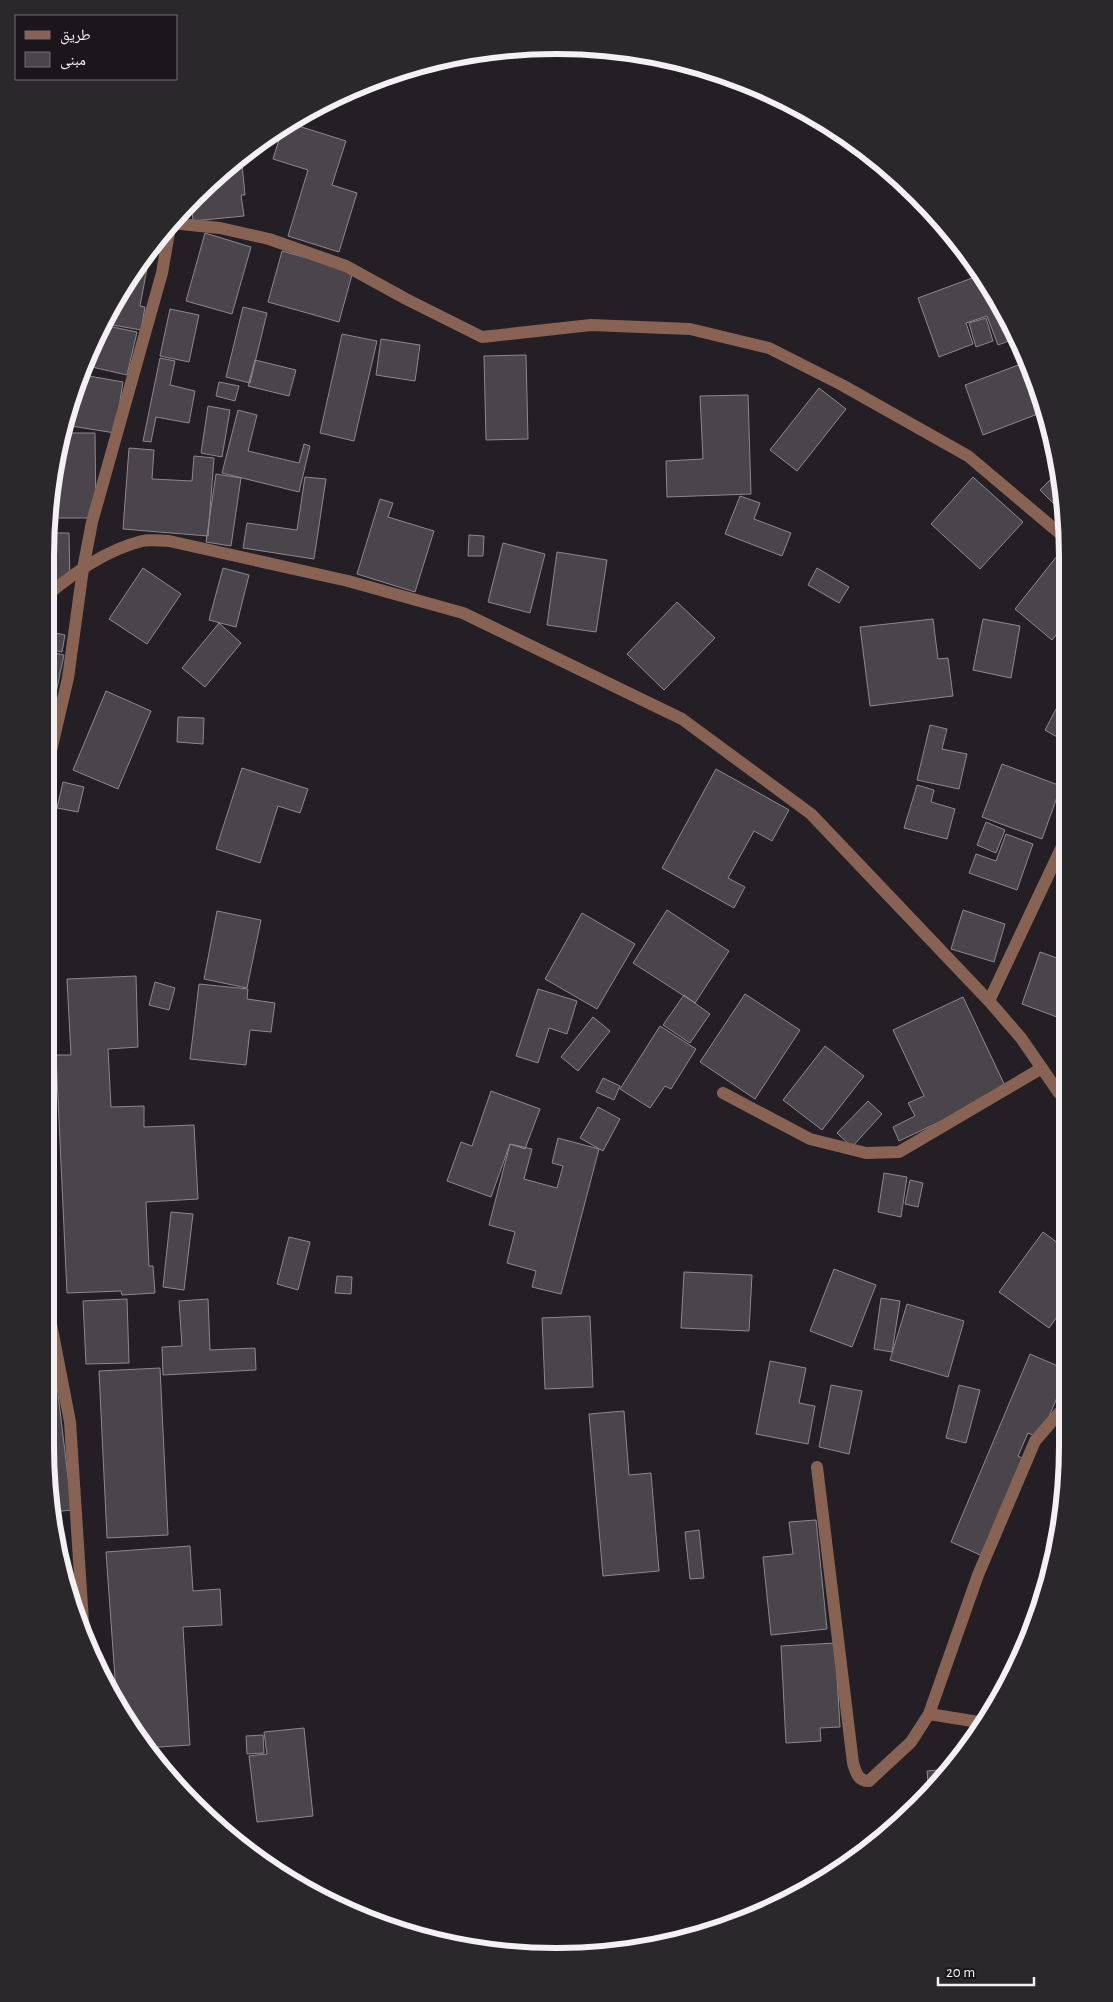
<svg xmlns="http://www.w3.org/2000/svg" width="1113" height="2002" viewBox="0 0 1113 2002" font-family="'Alegreya Sans','Noto Naskh Arabic',sans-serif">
<rect width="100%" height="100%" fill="#241f24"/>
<!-- building -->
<path fill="#4a454a" stroke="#8e888e" d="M289,123L346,141L332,185L357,193L339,252L288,236L308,170L273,159L283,127Z
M241,154L245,195H241L244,216L193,221L191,201Z
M205,233L251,247L232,314L186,301Z
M282,251L353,271L339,322L268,302Z
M145,257L149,258L140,306L145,307L141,330L107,324L113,301Z
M983,274L1017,338L998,345L987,316L966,323L973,344L939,357L918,298Z
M243,307L267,313L250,383L226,377Z
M170,309L199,315L189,362L160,356Z
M986,318L993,341L976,347L969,323Z
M103,325L137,332L127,375L92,367L99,336Z
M342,334L377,341L354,441L320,433Z
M381,339L420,345L415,381L376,375Z
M526,355L528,439L486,440L484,356Z
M160,358L175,361L170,385L195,391L189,423L156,417L151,442L143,441Z
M255,360L296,370L289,396L248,386Z
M1029,361L1043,412L983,435L965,385Z
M83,375L123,382L115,433L71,426L77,389Z
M219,382L239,386L235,401L216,396Z
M819,388L846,409L797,471L770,450Z
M748,395L751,494L667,497L666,461L703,459L700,396Z
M208,406L230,410L222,457L201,453Z
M238,410L257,415L248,451L299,463L304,444L310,446L299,492L222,473Z
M61,433H95L96,518H47Z
M129,448L154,450L152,479L192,481L194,456L214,458L208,536L123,529Z
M1059,471L1064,490V514L1040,490Z
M216,474L241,478L231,546L206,542Z
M305,477L326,479L314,559L243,548L247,523L297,530Z
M973,477L1023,522L980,569L931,524Z
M740,496L760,503L754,519L791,533L782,556L725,534Z
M380,499L393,503L388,517L434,531L415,592L357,574Z
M47,520H52V533H69L70,584L46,585Z
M469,535L484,536L483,556H468Z
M503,543L545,554L530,613L488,602Z
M557,552L607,560L596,632L547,625Z
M1057,556L1064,562V625L1052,640L1015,609Z
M143,568L181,594L147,644L109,619Z
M223,568L249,575L236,627L209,620Z
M817,568L849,587L839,603L808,585Z
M677,602L715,638L664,690L627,654Z
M933,619L938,659L948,658L953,696L870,706L860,627Z
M983,619L1020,626L1011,678L973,670Z
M219,623L241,643L205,687L182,668Z
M46,631L65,635L62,652L46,648Z
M46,651L64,655L46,740Z
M106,691L151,711L118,789L73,770Z
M1064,694V741L1045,730Z
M178,717L204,718L203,744L177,742Z
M930,725L947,729L942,749L967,754L959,789L917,780Z
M1002,764L1061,786L1042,839L982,817Z
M242,768L308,789L300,813L278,806L260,863L216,849Z
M716,769L789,810L772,841L754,831L728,878L745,887L734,908L662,868Z
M63,782L84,787L78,812L57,808Z
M917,785L934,790L931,802L955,809L947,839L904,828Z
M986,822L1005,830L996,853L977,845Z
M1006,834L1033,844L1017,890L969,873L976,854L996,861Z
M667,910L729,951L695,1003L633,963Z
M963,910L1005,924L994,962L951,949Z
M217,911L261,920L247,988L204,979Z
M582,913L635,944L597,1009L545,979Z
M1040,952L1065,961V1020L1022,1004Z
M136,976L138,1047L108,1049L111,1107L144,1106V1127L194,1125L198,1199L146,1202L149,1266H153L155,1293L122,1295L121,1291L67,1293L56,1055H71L67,979Z
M155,982L175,988L169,1010L149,1005Z
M199,984L248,989L247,999L275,1003L271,1032L250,1030L246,1065L190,1059Z
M538,989L577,1001L567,1034L549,1028L538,1063L516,1056Z
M745,994L800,1030L755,1099L700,1062Z
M684,995L710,1014L690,1043L663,1025Z
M963,997L1007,1090L899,1141L893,1127L915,1116L908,1103L924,1096L893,1030Z
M593,1017L610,1031L578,1071L561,1057Z
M660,1026L696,1049L671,1089L665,1086L650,1108L620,1089Z
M825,1046L864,1076L822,1130L783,1100Z
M603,1078L620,1086L614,1100L596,1092Z
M491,1091L540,1109L525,1149L510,1144L491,1197L447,1181L461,1142L472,1146Z
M868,1101L882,1114L852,1147L837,1133Z
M598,1107L620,1119L603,1151L580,1138Z
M558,1138L599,1149L561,1294L532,1287L536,1271L507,1263L515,1232L489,1225L510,1144L532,1149L524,1179L557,1188L563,1166L552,1163Z
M884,1173L907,1177L901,1217L878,1212Z
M910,1180L923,1183L918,1207L905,1204Z
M171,1212L193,1214L184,1290L163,1287Z
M1043,1232L1066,1249V1304L1049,1328L999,1292Z
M289,1237L310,1242L298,1290L277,1284Z
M834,1269L876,1285L852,1347L810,1331Z
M684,1272L752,1275L749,1331L681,1328Z
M337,1276L352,1277L351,1294L335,1293Z
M46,1295L72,1510L52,1512L45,1445Z
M881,1298L900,1301L892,1352L874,1349Z
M127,1299L129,1363L86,1364L83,1301Z
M208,1299L210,1350L255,1348L256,1370L163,1375L162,1347L182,1346L179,1301Z
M907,1304L964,1321L948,1377L890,1360Z
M590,1316L593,1387L545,1389L542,1318Z
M1030,1354L1067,1370V1374L1040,1438L1028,1433L1018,1456L1028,1461L987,1558L951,1542Z
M770,1361L806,1368L799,1403L815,1406L808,1444L756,1434Z
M160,1368L168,1535L107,1538L99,1371Z
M831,1385L862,1391L849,1454L819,1447Z
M959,1385L980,1390L966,1443L946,1438Z
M624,1411L629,1475L651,1473L659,1571L603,1576L589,1414Z
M816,1520L827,1629L771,1635L763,1557L793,1554L789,1522Z
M699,1530L704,1578L690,1579L685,1532Z
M190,1546L193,1591L220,1589L222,1625L183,1627L190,1745L145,1748L117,1706L106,1552Z
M835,1643L840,1727L820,1728L821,1741L786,1743L781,1646Z
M304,1728L313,1816L257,1822L249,1756L267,1754L264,1732Z
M263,1735L264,1753L247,1754L246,1736Z
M949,1769V1771L929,1793L927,1771Z
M236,1834L241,1847L228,1837Z
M277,1865L281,1876L269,1868Z"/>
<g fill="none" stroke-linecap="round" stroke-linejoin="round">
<!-- minor -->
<path stroke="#886353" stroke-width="12" d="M171,223L220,228L269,239L346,266L406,299L482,337L591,325L690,329L769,348L842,385L968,456L1064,537
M46,772L68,678L83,569L92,522L162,273L171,221
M46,955L50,943L46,915
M989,1001L1065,840
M723,1093L810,1139L866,1153L899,1152L1042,1068
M45,1293L70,1422L84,1637
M817,1467L853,1763C856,1773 858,1781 869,1781L911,1742L929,1714L978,1575L1035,1441L1067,1404
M929,1714L985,1723"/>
<!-- tertiary -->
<path stroke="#886353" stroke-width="12" d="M46,596C74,573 106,550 142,541C151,539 161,541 169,541L348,581L463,613L682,719L811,814L989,1001L1021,1038L1059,1093L1066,1099"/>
</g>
<!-- crop -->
<path d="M0 0H1113V2002H0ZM556 54H557A502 502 0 0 1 1059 556V1446A502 502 0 0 1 557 1948H556A502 502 0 0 1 54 1446V556A502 502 0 0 1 556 54Z" fill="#2b282c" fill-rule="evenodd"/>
<path fill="none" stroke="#f4f1f4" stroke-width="6" d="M556 54H557A502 502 0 0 1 1059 556V1446A502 502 0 0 1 557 1948H556A502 502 0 0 1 54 1446V556A502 502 0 0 1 556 54Z"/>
<!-- legend -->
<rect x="15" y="15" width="162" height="65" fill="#1a161b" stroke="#716e72"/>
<rect x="25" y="31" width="25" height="8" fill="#886353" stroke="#716e72"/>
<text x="60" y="40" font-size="15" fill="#f4f1f4">طريق</text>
<rect x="25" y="52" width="25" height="15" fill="#4a454a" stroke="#716e72"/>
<text x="60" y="65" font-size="15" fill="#f4f1f4">مبنى</text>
<!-- scale -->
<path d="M938 1977v8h96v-8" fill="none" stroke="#f4f1f4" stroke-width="2.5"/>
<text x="946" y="1977" font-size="15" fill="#f4f1f4" stroke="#1a161b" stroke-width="4" paint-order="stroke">20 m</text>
</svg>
